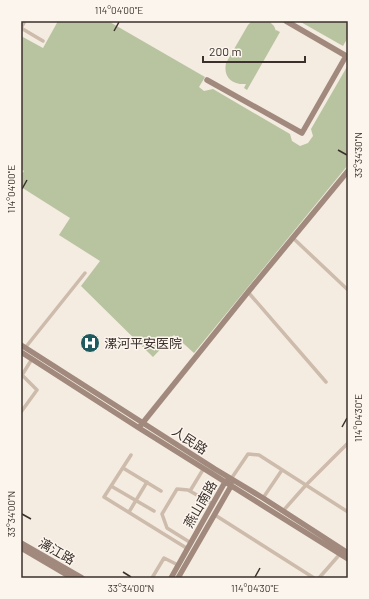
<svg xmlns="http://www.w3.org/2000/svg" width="369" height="599" viewBox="0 0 369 599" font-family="Barlow,'Noto Sans SC',sans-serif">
<rect width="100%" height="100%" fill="#f4ebe1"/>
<!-- green -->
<path fill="#b8c4a0" d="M58,21H108L205,77L199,87L204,91L213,89L290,134L292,141L300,146L308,143L313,136L311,129L348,65V165L194,353L174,335L153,357L81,286L100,261L59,235L70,218L21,187V175L24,171L21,169V36L43,48Z
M252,21H269L274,26L276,31V30L280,32L247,90L244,88L246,84C232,85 223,77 226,63L248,25Z
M299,21H348V40L347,39L343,46Z"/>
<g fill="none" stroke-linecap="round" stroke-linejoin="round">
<!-- street -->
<path stroke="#cdbbac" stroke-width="3.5" d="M21,28L43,41
M21,28L25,21
M293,238L348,290
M248,292L326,382
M25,348L85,273
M21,412L37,390L22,375L32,359
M131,455L104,497L188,549
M123,468L161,491
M231,479L248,454L259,455L348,512
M111,486L154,511
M190,491L204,468
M263,498L282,470
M283,511L306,485L348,443
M129,512L147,482
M215,515L314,578
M191,543L167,528L162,514L177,489L188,490L213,504
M152,578L164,558L178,565
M319,578L340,554"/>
<!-- secondary -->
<path stroke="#a18a7d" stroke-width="5.5" d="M286,21L348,57
M207,80L302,133L346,56
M21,345L215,469L263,498L348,553
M21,352L139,428L348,559
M141,425L248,292L348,171
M21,543L82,578
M21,548L72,578
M171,578L225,482L227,481
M178,578L231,486V484"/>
</g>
<!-- ticks -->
<path fill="none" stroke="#3b302b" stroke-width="1.5" d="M114,31L119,22M338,150L347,155M22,189L27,180M342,427L347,418M22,514L31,519M123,572L131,577M255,577L260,568"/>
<!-- icons -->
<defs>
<symbol id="hospital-disc" viewBox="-11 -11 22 22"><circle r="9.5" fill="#1f5a5e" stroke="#fbf5ee"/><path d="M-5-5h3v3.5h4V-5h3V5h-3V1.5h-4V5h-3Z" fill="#fff"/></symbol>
</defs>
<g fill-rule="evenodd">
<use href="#hospital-disc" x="79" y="332" width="22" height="22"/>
</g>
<g text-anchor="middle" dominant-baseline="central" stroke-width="3" stroke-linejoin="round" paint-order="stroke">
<!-- poi labels -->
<g font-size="13" fill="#3b302b" stroke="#fbf5ee" text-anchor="start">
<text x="104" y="343">漯河平安医院</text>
</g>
<!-- street labels -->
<g font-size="13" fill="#3b302b" stroke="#fbf5ee">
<text transform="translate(190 440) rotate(33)">人民路</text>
<text transform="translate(200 504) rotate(-60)">燕山南路</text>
<text transform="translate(57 551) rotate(30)">漓江路</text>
</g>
</g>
<!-- border -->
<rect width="369" height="599" fill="none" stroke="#fbf5ee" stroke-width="44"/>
<!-- scale -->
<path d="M203 56v6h102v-6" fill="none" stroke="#3b302b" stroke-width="2"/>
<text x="209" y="56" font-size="12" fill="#3b302b" stroke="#fbf5ee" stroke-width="3" paint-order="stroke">200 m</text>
<rect x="22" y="22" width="325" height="555" fill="none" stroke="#3b302b" stroke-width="1.5"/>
<g font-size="10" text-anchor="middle" fill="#3b302b">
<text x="119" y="14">114°04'00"E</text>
<text transform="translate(358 155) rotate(-90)" y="4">33°34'30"N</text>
<text transform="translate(11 189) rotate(-90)" y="4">114°04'00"E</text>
<text transform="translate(358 418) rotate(-90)" y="4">114°04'30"E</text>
<text transform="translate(11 514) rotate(-90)" y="4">33°34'00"N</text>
<text x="131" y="592">33°34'00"N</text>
<text x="255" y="592">114°04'30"E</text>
</g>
</svg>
